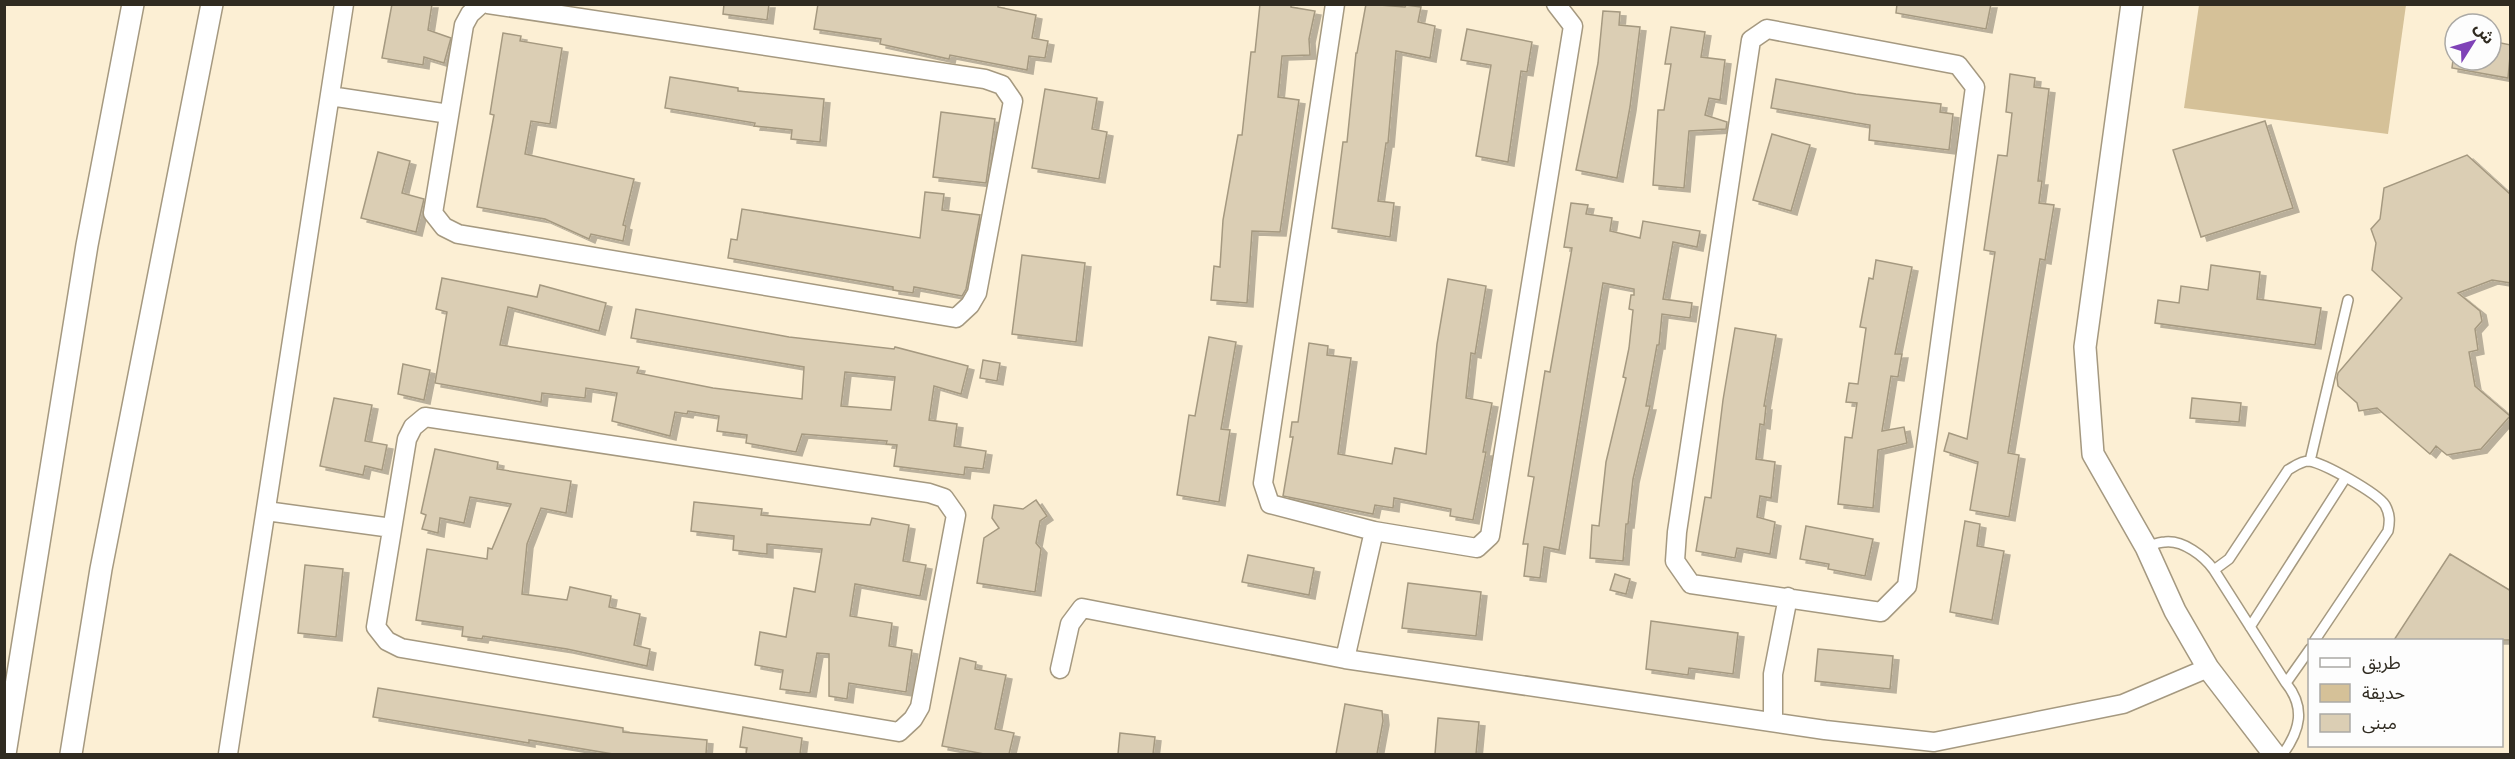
<svg xmlns="http://www.w3.org/2000/svg" width="2515" height="759" viewBox="0 0 2515 759" font-family="'Fira Sans Condensed','Noto Sans Arabic',sans-serif">
<defs>
<filter id="shadow"><feDropShadow dx="6" dy="4" stdDeviation="0" flood-color="#0004"/></filter>
</defs>
<rect width="100%" height="100%" fill="#fcefd4"/>
<!-- green -->
<path fill="#d5c198" d="M2199,5H2406L2388,134L2184,108Z"/>
<!-- building -->
<path fill="#dbceb4" stroke="#a59980" stroke-width="1.5" fill-rule="evenodd" filter="url(#shadow)" d="M392,4H432L428,30L451,38L444,63L424,57L423,65L382,58Z
M724,4H769L767,20L723,14Z
M818,4H998V7L1036,15L1032,38L1048,41L1045,58L1029,56L1027,70L950,55L949,59L880,44L881,39L814,29Z
M1260,4H1291V7L1315,11L1309,39L1310,55L1282,56L1278,97L1299,100L1280,232L1252,231L1247,303L1211,300L1214,266L1220,267L1223,220L1238,135H1242L1251,52H1255Z
M1366,4L1405,7L1406,5L1421,7L1418,22L1435,26L1430,58L1396,51L1388,143H1386L1378,201L1394,203L1390,237L1332,228L1343,142H1347L1356,53H1357Z
M1897,4H1991L1986,29L1896,13Z
M1603,11L1620,12L1619,25L1640,27L1630,107L1617,178L1576,170L1598,63Z
M1671,27L1705,32L1701,57L1725,60L1720,100L1709,98L1705,115L1727,122L1726,129L1689,131L1684,188L1653,185L1658,110H1664L1671,64H1665Z
M1467,29L1532,42L1527,72L1521,71L1508,162L1476,156L1491,65L1461,60Z
M503,33L521,36L520,41L562,48L550,124L531,121L525,154L634,179L623,225L626,226L623,241L591,234L589,239L545,219L477,207L494,115L490,114Z
M2491,41L2511,45L2508,78L2452,68L2453,60H2491Z
M2010,74L2035,78L2034,87L2049,89L2038,181H2042L2039,203L2054,205L2045,260L2040,259L2008,453L2019,455L2009,517L1970,510L1978,462L1944,451L1949,433L1967,439L1995,252L1984,250L1998,155L2007,156L2012,113L2006,112Z
M670,77L738,88V91L824,99L820,142L791,139L792,130L754,126L755,123L665,108Z
M1776,79L1856,94L1941,104L1940,112L1953,114L1949,150L1869,140L1870,125L1771,108Z
M1045,89L1097,98L1092,129L1107,132L1099,179L1032,168Z
M941,112L995,119L986,183L933,177Z
M2265,121L2293,208L2201,237L2173,150Z
M1772,134L1810,145L1791,211L1753,200Z
M378,152L410,161L402,193L424,199L416,232L361,218Z
M2467,155L2511,195V283L2492,280L2458,293L2480,311L2482,321L2475,329L2478,350L2469,352L2475,386L2510,416L2481,449L2447,455L2436,446L2430,454L2377,408L2359,411L2357,403L2338,386L2337,378L2338,373L2402,298L2372,270L2376,243L2371,229L2380,219L2384,188Z
M925,192L944,194L942,210L980,215L966,289L962,296L914,287L913,293L893,290V287L728,258L731,239L737,240L742,209L920,238Z
M1571,203L1588,205L1586,214L1612,218L1610,231L1640,238L1643,221L1700,231L1697,247L1673,242L1663,299L1692,303L1690,318L1662,314L1659,345H1657L1646,406H1650L1633,479L1628,524H1626L1623,561L1590,558L1592,525L1599,526L1606,462L1626,378L1623,377L1629,348L1633,310L1629,309L1631,295H1634V289L1603,283L1559,550L1544,547L1540,578L1524,576L1528,544H1523L1534,477L1528,476L1545,371L1550,372L1572,248L1564,247Z
M1022,255L1085,263L1076,342L1012,334Z
M1876,260L1912,267L1895,354H1902L1898,377L1891,376L1882,431L1904,427L1907,443L1878,450L1873,508L1838,504L1845,437L1852,438L1857,403L1846,402L1849,383L1858,384L1866,328L1860,327L1869,278L1873,279Z
M2211,265L2260,272L2257,299L2321,308L2315,345L2155,323L2158,300L2179,303L2181,286L2208,290Z
M442,278L537,297L540,285L606,303L599,331L508,307L500,345L639,367L637,373L713,388L802,399L804,367L631,338L636,309L789,337L894,349L895,347L968,366L961,394L934,386L929,420L957,424L954,446L986,451L983,469L965,467L964,475L894,466L897,445L886,444L887,441L802,434L796,452L746,443L747,435L717,431L719,416L688,411L687,414L675,412L670,436L612,421L617,393L586,388L585,398L542,393L541,402L435,383L447,312L436,309ZM845,372L895,377L891,410L841,406Z
M1448,279L1486,286L1475,354L1471,353L1466,398L1492,403L1483,452H1486L1473,520L1450,516L1451,509L1394,498L1393,508L1375,505L1373,514L1283,496L1293,437H1290L1292,422H1298L1309,343L1328,346L1327,355L1351,358L1338,454L1392,464L1395,448L1426,454L1437,344Z
M1735,328L1776,335L1764,406H1766L1764,425L1760,424L1756,459L1775,462L1771,498L1760,496L1757,517L1775,522L1770,554L1737,548L1735,558L1696,551L1705,497L1711,498L1723,400Z
M1209,337L1236,342L1221,429L1230,430L1219,502L1177,495L1189,415L1195,416Z
M983,360L1000,363L997,381L980,378Z
M403,364L430,370L424,400L398,394Z
M334,398L372,405L365,441L387,445L382,470L365,466L363,475L320,466Z
M2192,398L2241,403L2239,422L2190,418Z
M435,449L498,462L497,469L571,481L566,513L541,508L527,544L522,594L567,600L570,587L611,596L609,607L640,614L634,645L650,649L647,666L567,649L483,636L482,639L462,636L463,627L416,620L427,549L487,559L488,548L492,549L511,504L470,497L464,523L440,518L438,533L422,529L426,515L421,513Z
M1036,500L1047,516L1040,521L1036,543L1041,549L1035,592L977,583L984,538L999,528L992,518L994,505L1023,509Z
M694,502L762,509L761,515L870,525L872,518L909,525L903,561L926,565L920,596L855,584L850,616L892,623L889,646L912,650L906,692L849,683L847,699L829,696V654L817,653L810,693L780,689L783,670L755,665L760,632L786,637L794,588L815,592L822,549L767,544V554L733,550L734,536L691,531Z
M1965,521L1980,524L1977,546L2004,551L1992,620L1950,612Z
M1806,526L1873,539L1865,576L1828,569L1829,564L1800,559Z
M2450,554L2511,591V640H2394Z
M1248,555L1314,568L1309,595L1242,582Z
M305,565L343,569L336,637L298,633Z
M1615,574L1630,579L1626,594L1610,590Z
M1408,583L1481,592L1476,636L1402,628Z
M1651,621L1738,633L1733,674L1689,668L1688,675L1646,669Z
M1818,649L1893,656L1890,689L1815,681Z
M960,658L976,662L975,669L1006,675L995,729L1014,733L1009,754H984L942,746Z
M378,688L623,728V732L707,740L706,754H613L529,740V743L373,717Z
M1345,704L1382,711L1383,721L1377,754H1336Z
M1438,718L1479,722L1476,754H1435Z
M743,727L802,738L800,754H746L747,748L740,747Z
M1120,733L1155,737L1153,754H1118Z"/>
<g fill="none" stroke-linecap="round" stroke-linejoin="round">
<defs>
<path id="service" d="M2310,461L2348,300
M2146,547C2152,545 2159,542 2165,542C2183,540 2204,556 2214,570L2229,559L2288,470C2295,466 2301,461 2309,461C2324,463 2377,493 2385,505C2390,514 2390,521 2388,531L2315,640
M2214,570L2286,683
M2250,627L2346,477
M2283,754C2300,730 2306,708 2286,683L2310,649"/>
<path id="minor" d="M481,4L470,14L464,25L433,213L444,227L458,234L956,318L970,305L977,293L1013,101L1002,85L985,79L488,4
M1335,4L1263,483L1270,504L1374,531L1477,548L1490,536L1573,26L1556,4
M1767,29L1958,65L1975,87L1907,586L1881,612L1691,584L1675,561L1677,532L1751,40Z
M330,96L449,114
M425,417L929,493L944,498L956,515L920,707L913,719L899,732L401,648L387,641L376,627L407,439L413,427Z
M266,511L392,528
M1345,659L1374,531
M1060,669L1070,624L1082,608L1345,659L1825,730L1934,742L2123,704L2208,668
M1773,720V674L1788,597
M228,754L344,4"/>
<path id="tertiary" d="M2132,4L2085,347L2093,454L2146,547L2175,611L2208,668L2274,754
M5,754L87,245L133,4
M71,754L101,569L212,4"/>
</defs>
<!-- service casing -->
<use href="#service" stroke="#a59980" stroke-width="12"/>
<!-- minor casing -->
<use href="#minor" stroke="#a59980" stroke-width="21"/>
<!-- tertiary casing -->
<use href="#tertiary" stroke="#a59980" stroke-width="24"/>
<!-- service -->
<use href="#service" stroke="#fff" stroke-width="9"/>
<!-- minor -->
<use href="#minor" stroke="#fff" stroke-width="18"/>
<!-- tertiary -->
<use href="#tertiary" stroke="#fff" stroke-width="21"/>
</g>
<!-- border -->
<rect width="2515" height="759" fill="none" stroke="#302b21" stroke-width="12"/>
<!-- legend -->
<rect x="2308" y="639" width="195" height="108" fill="#fdfdfd" stroke="#aba9a5" stroke-width="1.5"/>
<rect x="2320" y="658" width="30" height="9" fill="#ffffff" stroke="#aba9a5" stroke-width="1.5"/>
<text x="2362" y="669" font-size="18" fill="#302b21">طريق</text>
<rect x="2320" y="684" width="30" height="18" fill="#d5c198" stroke="#aba9a5" stroke-width="1.5"/>
<text x="2362" y="699" font-size="18" fill="#302b21">حديقة</text>
<rect x="2320" y="714" width="30" height="18" fill="#dbceb4" stroke="#aba9a5" stroke-width="1.5"/>
<text x="2362" y="729" font-size="18" fill="#302b21">مبنى</text>
<!-- north arrow -->
<g transform="translate(2473 42) rotate(53)"><circle r="28" fill="#fdfdfd" stroke="#aba9a5" stroke-width="1.5"/>
<path d="M0-4.5L10 22L0 15L-10 22Z" fill="#7f42b7"/>
<text y="-9" font-size="16" font-weight="bold" text-anchor="middle" fill="#302b21">ش</text>
</g>
</svg>
